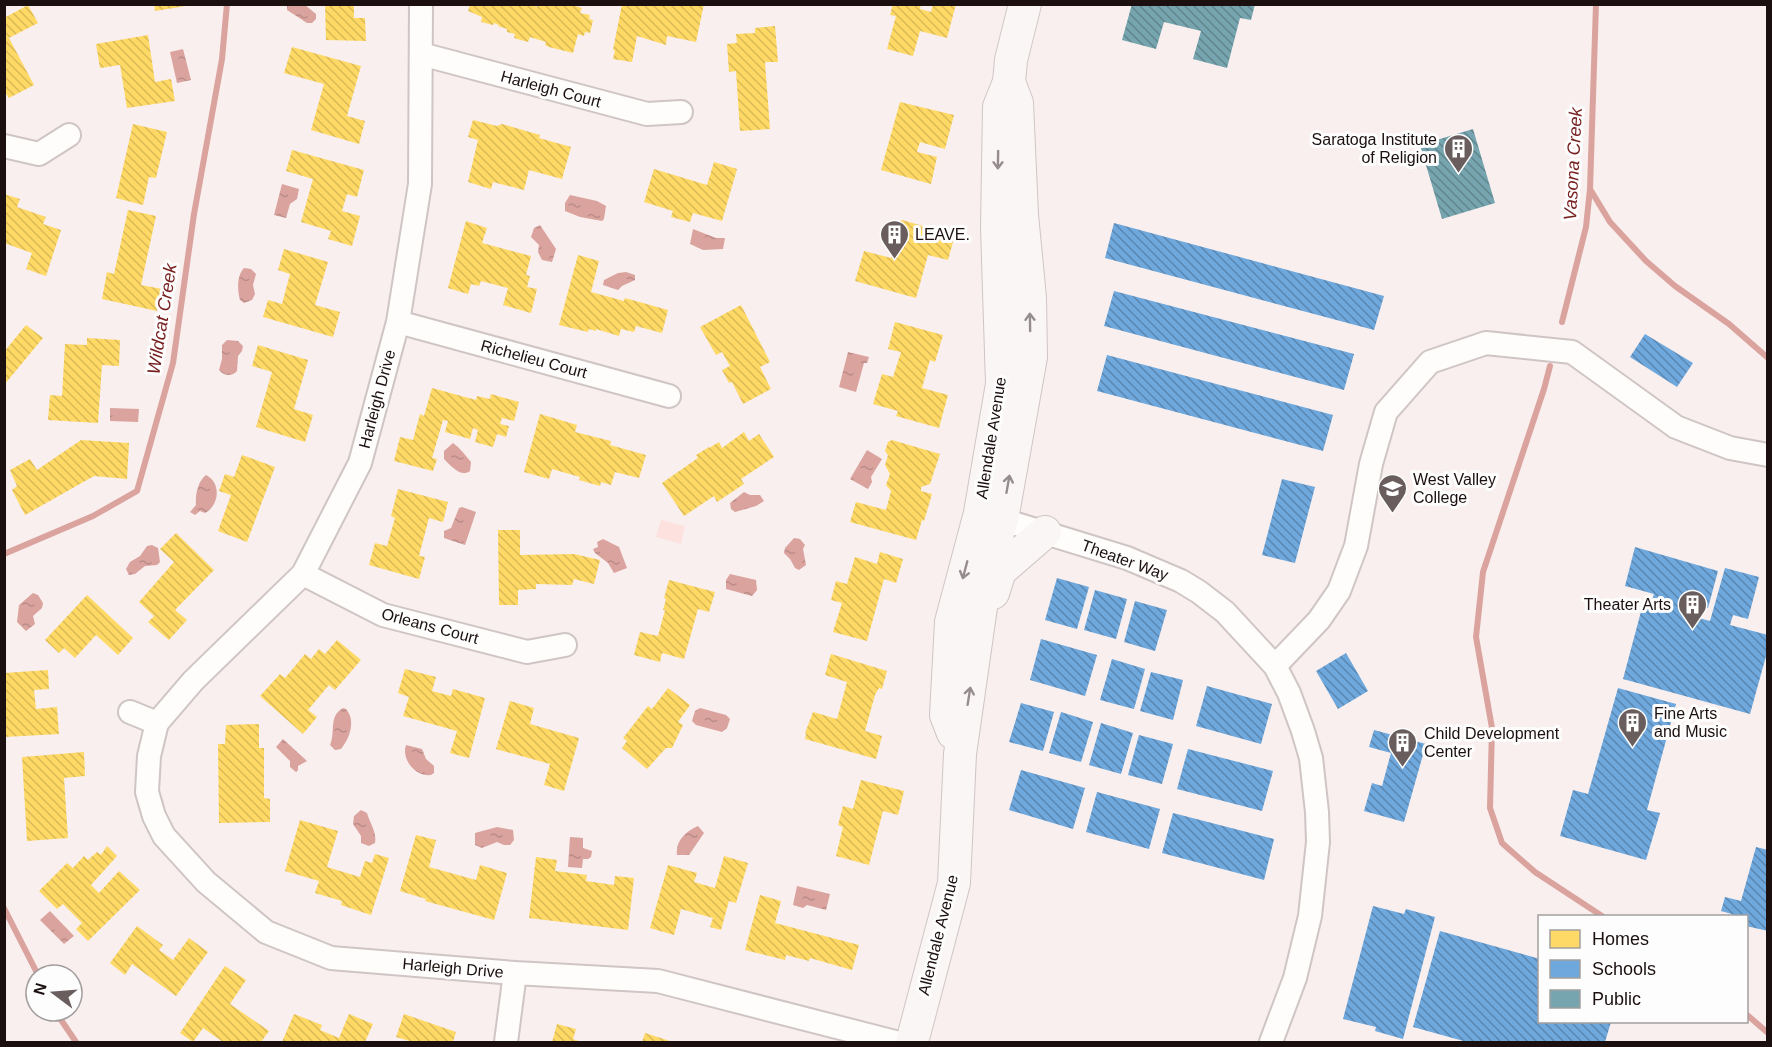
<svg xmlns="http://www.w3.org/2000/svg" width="1772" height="1047" viewBox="0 0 1772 1047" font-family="Helvetica,sans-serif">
<defs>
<pattern id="water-ripples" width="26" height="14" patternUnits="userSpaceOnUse" patternTransform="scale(1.5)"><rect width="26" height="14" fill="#daa39e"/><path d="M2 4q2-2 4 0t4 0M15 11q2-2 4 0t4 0" fill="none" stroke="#ba8b87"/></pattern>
<pattern id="homes-back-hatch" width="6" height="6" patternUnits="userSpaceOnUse" patternTransform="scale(1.5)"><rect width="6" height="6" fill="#ffd966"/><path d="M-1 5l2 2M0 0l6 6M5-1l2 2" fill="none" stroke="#dab957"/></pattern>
<pattern id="schools-back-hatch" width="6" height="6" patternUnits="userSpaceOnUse" patternTransform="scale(1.5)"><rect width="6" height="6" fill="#6fa8dc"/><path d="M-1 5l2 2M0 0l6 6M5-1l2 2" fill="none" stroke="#5a87b1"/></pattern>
<pattern id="public-back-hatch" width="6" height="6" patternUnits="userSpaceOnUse" patternTransform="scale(1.5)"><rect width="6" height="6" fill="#76a5af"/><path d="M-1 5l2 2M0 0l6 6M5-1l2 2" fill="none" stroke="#60858d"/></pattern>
</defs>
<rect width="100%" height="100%" fill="#f9efee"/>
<!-- park -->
<path fill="#fce1df" d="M661,520L685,526L681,544L656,537Z"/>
<!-- water -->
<path fill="url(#water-ripples)" d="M287,5H305L316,14V19L312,23H307L287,10Z
M183,49L191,80L177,83L170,52Z
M282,184L299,189L297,199L290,204L286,218L274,215Z
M570,195L597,201L606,206L604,219L602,221L580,217L565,211V203Z
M540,225L556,249L552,262L542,260L538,252L539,245L531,237L534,228Z
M693,229L716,238H725L723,249L703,250L690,244Z
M244,268L251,269L256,274L253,285L255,294L252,300L244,303L240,300C237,290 237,275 244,268Z
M618,273L626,272L635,275V280L622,286L618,290L603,285L604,280Z
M227,340L238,341L243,346L242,351L238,356L237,371C232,377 224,376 219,370L222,359V345Z
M848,352L869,357L867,363H864L856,392L839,387Z
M110,408L139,409L138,422L110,421Z
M453,443C460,448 465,455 471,462L470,471C461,478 451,466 444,459V451Z
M867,450L882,459L871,477L872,482L868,489L850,479Z
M206,475C221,482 220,505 205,513L200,511L195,515L190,512L196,505C195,495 198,481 206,475Z
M744,492L750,495H760L764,501L756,506L735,512L731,509L730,503Z
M462,507L476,512L465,545L444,538V531L451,528L459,508Z
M794,538L800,539L805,545L803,549L806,565L799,570L795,568L790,559L784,553L785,548Z
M603,539L619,547L627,568L614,573L608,563L595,553L593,549L598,547L597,542Z
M152,545L158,548L160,562L157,565L145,566L135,574L129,575L126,569L130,562L140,556L147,546Z
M730,574L756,580L757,590L752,596L726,589V580Z
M33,593L38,595L43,603L42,608L33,616L35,624L26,631L17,622L19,605Z
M343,708L346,709C356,720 350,738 341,749L335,750L330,745C336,731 328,717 343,708Z
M700,708L726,715L730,719L727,728L722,732L696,725L692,721L695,711Z
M283,739L307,761L298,766V770L296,772L290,767V761L276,747Z
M406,745L422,749L426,759L434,766V773L431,775C416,777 401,760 406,745Z
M361,810L367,813C370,824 377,832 375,843L369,846L361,843V836L353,824L354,816Z
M698,826L704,833L689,855H677C675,841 686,831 698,826Z
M497,827L513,830L514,840L510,845H504L497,842L482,848L475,845V833Z
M570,837L583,838V848L592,851L591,857L588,859H583L582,868L568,867Z
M797,886L830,894L826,910L807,905L803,908L793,905Z
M50,911L74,936L64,944L40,920Z"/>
<!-- homes -->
<path fill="url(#homes-back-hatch)" d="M154,4H185L186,6L155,11Z
M325,4H354V18H365L366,41L326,40Z
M470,4H529L537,7V4H569L582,8L580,13L590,15L589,19L593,20L590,33L585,32L584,36L578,34L573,53L549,47L545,45L546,42L530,37L528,42L514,38L515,34L507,32V29L498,26L499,25L494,23L493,25L481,22L482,17L468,11Z
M622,4H704L696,42L667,36L666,45L637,36L632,62L613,59L615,50H613Z
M893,4H921L920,9L931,12L933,4H956L947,38L920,31L913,56L887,49L896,16L890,15Z
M28,5L38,23L9,38L34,85L9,98L4,91V18Z
M775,26L778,62H765L770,129L740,131L736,71L729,72L727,44L737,43L736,34L755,33V28Z
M148,35L155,82L171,79L175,101L127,108L120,65L100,68L96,44Z
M292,47L361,66L347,116L365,121L359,144L311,130L324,84L284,73Z
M900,102L954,115L945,149L920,142L917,152L937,157L931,184L881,170Z
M473,120L497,126L502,124L540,135L539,138L571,147L562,179L529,170L524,190L493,182L491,189L468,182L478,140L468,137Z
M133,124L167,132L156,178L149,177L143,205L116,198Z
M292,150L364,170L357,197L347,194L342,211L360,216L352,246L328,239L331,231L301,222L313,179L286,171Z
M714,162L737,169L722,221L693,213L690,222L671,217L673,211L644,202L654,169L707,185Z
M4,194L20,199L17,207L46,217L43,224L61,230L46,276L26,269L32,253L4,243Z
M128,210L156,216L141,285L162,289L157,311L102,299L107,272L114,274Z
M902,220L955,235L948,260L928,255L916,298L855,281L864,251L891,258L900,221Z
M466,221L487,228L482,243L531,256L526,275L530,276L527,287L537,289L531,313L503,305L508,288L481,281L479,286L471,284L468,294L448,288Z
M284,249L328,262L315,305L340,312L333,337L263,317L268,300L282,304L290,274L278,270Z
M578,255L599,261L591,292L624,301L625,298L668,310L662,333L636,326L634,332L621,329L619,336L596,329V331L589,329L588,332L559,325Z
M741,305L770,362L760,367L771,389L743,404L732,382L729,383L722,370L730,366L722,352L716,355L700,327Z
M895,322L943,335L935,362L930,360L922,388L948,395L939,428L896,416L898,411L873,404L882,374L893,377L901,352L888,349Z
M26,325L43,338L4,385V352Z
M87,338L120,340L119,366L102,365L98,423L48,420L50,395L62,396L65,344L87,345Z
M258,345L308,360L294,409L313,415L305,442L256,427L272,372L252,366Z
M432,388L476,400L477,396L490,399L491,394L519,402L514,421L502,418L500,424L509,426L506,437L497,434L493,447L475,442L478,430L473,428L470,439L445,432L448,421L443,420L432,458L437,459L433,471L394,461L400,437L413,440L420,414L424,416Z
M540,414L577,425L575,432L611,441L610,445L646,455L639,478L615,472L611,485L601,482L600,486L579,480L580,477L552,469L549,479L524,472Z
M744,432L749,441L759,434L774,457L741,479L744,484L717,502L714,496L684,516L662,483L698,458L696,455L709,447V448L719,442L722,448Z
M81,440L129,443L127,479L94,476L25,515L12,490L17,486L10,470L30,459L37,470Z
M892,440L940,454L930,484L921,487V491L932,494L924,521L922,520L916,540L850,522L856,502L886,510L891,491L886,485L890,474L885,465L888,455L885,451L888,442Z
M242,455L275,467L247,542L218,531L231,495L219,491L225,474L234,477Z
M398,489L448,502L443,522L429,518L419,556L425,557L419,579L369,565L375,543L387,546L395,518L391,516Z
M498,530H520V555L574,554L600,560L594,584L574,579L572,585L536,584V589L518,590V605H499Z
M176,533L214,570L175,610L187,620L169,640L148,622L154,616L139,602L174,562L160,549Z
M880,552L903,559L896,583L884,579L867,641L833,632L842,603L831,600L836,581L847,584L855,557L877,564Z
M669,580L715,592L709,612L698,609L684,659L662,653L660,662L634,655L640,632L658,636L665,610H663L666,599L664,598Z
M87,595L133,638L118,655L96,635L75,658L64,648L59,653L45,640Z
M337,640L361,660L335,690L329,685L308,710L317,717L303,734L260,696L280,674L285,678L305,654L311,659L319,649L325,654Z
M831,654L887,671L882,689L879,688L875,695L865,731L882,736L876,759L805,739L806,733H805L813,712L837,719L847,682L825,675Z
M405,669L436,677L432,691L451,696L453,689L485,698L469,758L450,753L457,731L403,716L409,697L398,693Z
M48,670L49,689L34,690L36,709L57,707L59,734L5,737L4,673Z
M668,688L690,705L678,722L683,725L672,748H666L647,769L622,748L627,741L623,738L648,706L652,709Z
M510,701L534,708L530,724L579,738L564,791L544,785L550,764L496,749Z
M259,724V748H264V798L270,799V822L219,823L218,744H225L226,725Z
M84,752L85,776L64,778L68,838L27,841L22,757Z
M861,780L904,791L898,815L883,811L869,865L836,856L843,827L838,825L843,806L853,809Z
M300,820L338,831L327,867L360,877L365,861L372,863L375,854L389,858L371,915L341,905L342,901L315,893L319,881L285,871Z
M416,835L436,840L429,867L476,880L480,865L507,873L494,920L425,901L426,899L400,891Z
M107,846L117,856L91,885L99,893L119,871L140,890L88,941L76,929L82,923L63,904L57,909L39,891L67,863L73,868L84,856L88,860L97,852L101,855Z
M724,856L748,863L736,903L729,901L721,930L710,927L713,918L681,909L674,935L650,928L668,865L697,873L694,882L715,888Z
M536,857L557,860L555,871L587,875L586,881L614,885L615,876L634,878L628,930L529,918Z
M760,895L781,901L775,923L859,945L852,970L810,958L809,961L786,955L785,960L745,950Z
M137,926L163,945L159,950L173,960L189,938L208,952L176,996L132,964L125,975L110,963Z
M225,966L246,980L230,1004L269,1031L261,1042H223L203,1028L193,1042L180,1033Z
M294,1014L322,1025L320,1030L339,1038L349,1014L373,1024L365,1042H282Z
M404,1014L456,1032L453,1042H413L396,1037Z
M557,1024L576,1029L573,1039L582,1042H552Z
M645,1033L670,1041L669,1042H642Z"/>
<!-- schools -->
<path fill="url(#schools-back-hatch)" d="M1114,223L1384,296L1374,330L1105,258Z
M1114,291L1354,354L1344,390L1104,326Z
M1645,334L1693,363L1677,387L1630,357Z
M1107,355L1333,415L1323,451L1097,391Z
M1282,479L1315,487L1295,563L1262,555Z
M1635,547L1718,571L1708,608L1688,603L1684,614L1710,621L1725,568L1759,577L1748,619L1733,615L1730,625L1768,635V649L1750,714L1623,679L1643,604L1650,606L1654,594L1625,586Z
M1057,578L1089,587L1077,629L1045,620Z
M1095,590L1127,599L1116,639L1084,630Z
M1135,601L1167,610L1155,651L1124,642Z
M1041,639L1097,655L1085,696L1030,680Z
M1346,653L1368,691L1338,709L1316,671Z
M1112,659L1145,669L1134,709L1100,700Z
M1151,672L1183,680L1173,720L1140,711Z
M1207,686L1272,704L1261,744L1196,726Z
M1618,688L1676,704L1647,810L1660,813L1646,860L1560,836L1573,790L1588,794Z
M1021,703L1054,712L1043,751L1009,742Z
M1061,712L1093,722L1081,762L1049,753Z
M1101,723L1133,733L1121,774L1089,765Z
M1374,730L1426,744L1404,822L1364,811L1372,783L1382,786L1391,753L1369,747Z
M1139,735L1173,744L1162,784L1128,775Z
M1188,749L1273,771L1262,811L1177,789Z
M1021,770L1085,788L1073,829L1009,810Z
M1097,792L1160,809L1149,849L1086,832Z
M1173,813L1274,839L1264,880L1162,853Z
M1756,847L1768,850V931L1746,926V916H1734L1735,915L1721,911L1725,897L1741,901Z
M1373,906L1404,914L1406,909L1435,917L1403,1039L1375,1031L1376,1027L1343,1019Z
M1440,931L1540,959V1022H1611L1605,1042H1467L1413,1027Z"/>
<!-- public -->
<path fill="url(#public-back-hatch)" d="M1132,4H1255L1251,20L1240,18L1227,68L1193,59L1201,31L1164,22L1156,49L1122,40Z
M1473,129L1495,203L1442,219L1420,145Z"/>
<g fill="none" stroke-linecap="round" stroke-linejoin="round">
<!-- stream -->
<path stroke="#daa39e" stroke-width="6" d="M1590,189L1610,222L1646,261L1675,286L1729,324L1768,358
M1562,322L1586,227L1590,189L1596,4
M1550,366L1544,389L1483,572L1476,637L1492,728L1490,808L1502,843L1511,851L1535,872L1602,916
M4,554L93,516L137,491L173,363L194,214L222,59L227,4
M4,908L38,975
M55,1011L76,1042
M1746,1014L1768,1033"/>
<defs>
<path id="street" d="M421,54L647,114L681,112
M4,146L39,154L69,135
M398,322L669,396
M987,515L1127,558L1181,581L1199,592L1225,612L1275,666L1289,693L1303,731L1311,758L1317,812L1318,842L1310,916L1295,978L1271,1042
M303,574L383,615L527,652L565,645
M1275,666L1319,620L1339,591L1356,546L1371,464L1386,412L1430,362L1486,343L1572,352L1676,427L1730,448L1768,455
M130,712L157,723L193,681L303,574L360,463L398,322L420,184L421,4
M157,723L149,756L147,792L154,816L164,836L206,882L266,932L331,958L515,973L658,981L895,1042
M506,1042L515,973"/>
<path id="secondary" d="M993,593L1000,571L1045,532
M953,733L946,715L951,622L980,513L1002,384L997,228L999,107L1009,82L1011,60L1025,4
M912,1042L954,883L960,754L985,579L1002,519L1031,357L1030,298L1022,215L1017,103L1009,82"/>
</defs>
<!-- street casing -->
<use href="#street" stroke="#cfc5c4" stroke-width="26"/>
<!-- secondary casing -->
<use href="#secondary" stroke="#cfc5c4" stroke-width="34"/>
<!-- street -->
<use href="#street" stroke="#fefdfc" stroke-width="22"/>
<!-- secondary -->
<use href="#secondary" stroke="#faf6f6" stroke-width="32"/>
</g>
<!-- one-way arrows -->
<defs><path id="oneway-shaft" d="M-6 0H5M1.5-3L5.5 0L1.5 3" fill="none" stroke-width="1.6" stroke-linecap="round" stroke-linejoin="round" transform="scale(1.5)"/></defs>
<g stroke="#968e8e">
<use href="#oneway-shaft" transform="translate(998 160) rotate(91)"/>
<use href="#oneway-shaft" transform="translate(1030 322) rotate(-91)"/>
<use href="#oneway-shaft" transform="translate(1008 484) rotate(-80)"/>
<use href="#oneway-shaft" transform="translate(965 570) rotate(105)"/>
<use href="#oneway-shaft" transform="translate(969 696) rotate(-81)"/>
</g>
<!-- icons -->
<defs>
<symbol id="building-pin" viewBox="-11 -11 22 30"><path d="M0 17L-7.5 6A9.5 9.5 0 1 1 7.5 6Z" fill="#695e5d" stroke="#fdfdfd"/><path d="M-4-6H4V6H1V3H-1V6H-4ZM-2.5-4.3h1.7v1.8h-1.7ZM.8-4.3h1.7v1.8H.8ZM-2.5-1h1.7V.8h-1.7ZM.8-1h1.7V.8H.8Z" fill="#fff"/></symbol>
<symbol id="university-pin" viewBox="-11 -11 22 30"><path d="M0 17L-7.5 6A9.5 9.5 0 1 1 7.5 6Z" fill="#695e5d" stroke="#fdfdfd"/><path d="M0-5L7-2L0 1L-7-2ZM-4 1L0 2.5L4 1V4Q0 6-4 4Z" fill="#fff"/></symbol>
</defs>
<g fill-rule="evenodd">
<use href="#building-pin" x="1442" y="132" width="33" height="45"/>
<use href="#building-pin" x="878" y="218" width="33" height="45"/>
<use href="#university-pin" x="1376" y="472" width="33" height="45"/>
<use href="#building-pin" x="1676" y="588" width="33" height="45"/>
<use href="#building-pin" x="1616" y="706" width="33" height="45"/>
<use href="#building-pin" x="1386" y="726" width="33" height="45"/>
</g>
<g text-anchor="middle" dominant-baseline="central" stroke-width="6" stroke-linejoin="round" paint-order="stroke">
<!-- street labels -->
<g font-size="16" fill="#1b100f" stroke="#fdfdfd">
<text transform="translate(551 89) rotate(15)">Harleigh Court</text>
<text transform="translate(534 359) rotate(15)">Richelieu Court</text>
<text transform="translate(377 399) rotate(-75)">Harleigh Drive</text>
<text transform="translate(991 438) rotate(-81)">Allendale Avenue</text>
<text transform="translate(1125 560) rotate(20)">Theater Way</text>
<text transform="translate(430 626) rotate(15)">Orleans Court</text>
<text transform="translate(938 935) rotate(-76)">Allendale Avenue</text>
<text transform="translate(453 968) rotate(5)">Harleigh Drive</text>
</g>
<!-- poi labels -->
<g font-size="16" fill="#1b100f" stroke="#fdfdfd" text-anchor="start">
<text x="1437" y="139" text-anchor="end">Saratoga Institute<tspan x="1437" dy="18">of Religion</tspan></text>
<text x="915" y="234">LEAVE.</text>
<text x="1413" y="479">West Valley<tspan x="1413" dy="18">College</tspan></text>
<text x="1671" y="604" text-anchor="end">Theater Arts</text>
<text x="1654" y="713">Fine Arts<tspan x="1654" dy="18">and Music</tspan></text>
<text x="1424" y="733">Child Development<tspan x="1424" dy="18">Center</tspan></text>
</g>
<!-- water labels -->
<g font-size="18" font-style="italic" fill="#761f1e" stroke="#fdfdfd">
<text transform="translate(1573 164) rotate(-87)">Vasona Creek</text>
<text transform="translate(162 319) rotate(-81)">Wildcat Creek</text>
</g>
</g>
<!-- border -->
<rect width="1772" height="1047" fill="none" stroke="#1b100f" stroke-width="12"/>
<!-- legend -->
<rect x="1538" y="915" width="210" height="108" fill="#fdfdfd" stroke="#a39e9e" stroke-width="1.5"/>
<rect x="1550" y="930" width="30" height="18" fill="#ffd966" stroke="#a39e9e" stroke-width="1.5"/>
<text x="1592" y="945" font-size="18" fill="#1b100f">Homes</text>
<rect x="1550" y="960" width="30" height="18" fill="#6fa8dc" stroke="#a39e9e" stroke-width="1.5"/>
<text x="1592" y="975" font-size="18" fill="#1b100f">Schools</text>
<rect x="1550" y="990" width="30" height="18" fill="#76a5af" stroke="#a39e9e" stroke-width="1.5"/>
<text x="1592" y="1005" font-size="18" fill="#1b100f">Public</text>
<!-- north arrow -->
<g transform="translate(54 993) rotate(286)"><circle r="28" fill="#fdfdfd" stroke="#a39e9e" stroke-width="1.5"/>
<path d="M0-4.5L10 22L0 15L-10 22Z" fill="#695e5d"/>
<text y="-9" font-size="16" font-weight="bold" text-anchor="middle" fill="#1b100f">N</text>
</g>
</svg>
